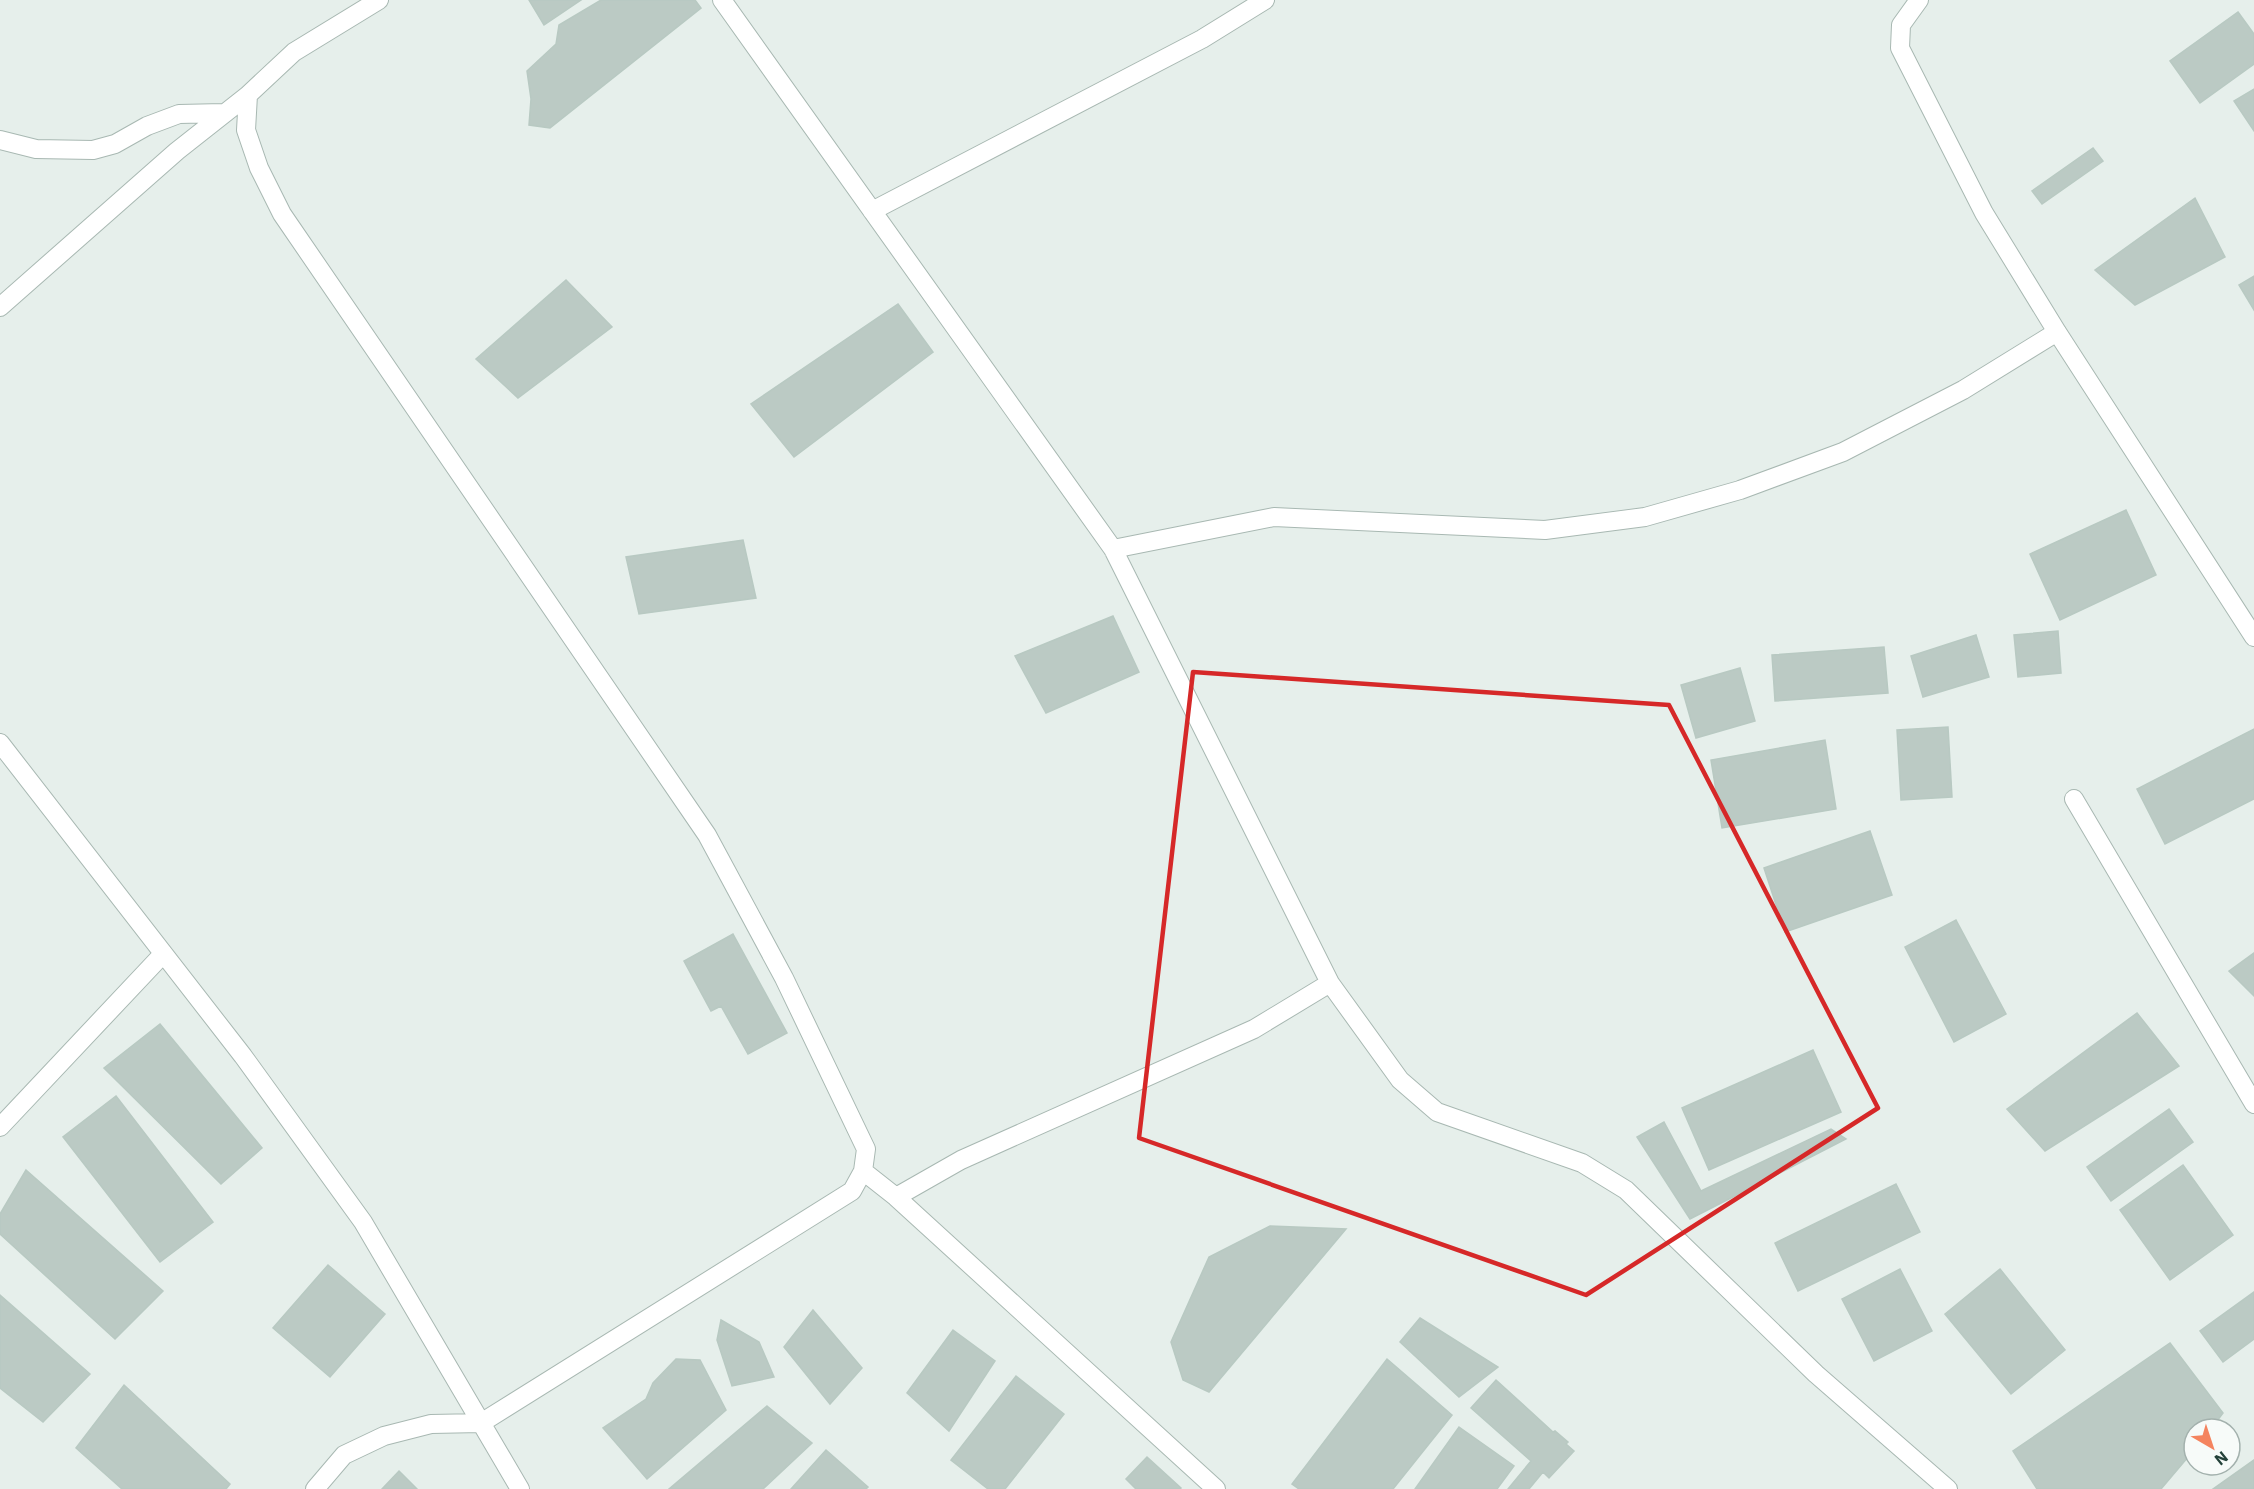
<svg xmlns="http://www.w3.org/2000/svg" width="2254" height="1489" viewBox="0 0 2254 1489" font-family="'IBM Plex Sans',sans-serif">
<rect width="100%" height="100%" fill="#e6efeb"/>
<!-- building -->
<path fill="#bbcac4" stroke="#b8c9c2" stroke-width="1.5" d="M529,0H581L544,25Z
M601,0H695L701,8L550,128L529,125L531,99L527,71L556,44L559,25Z
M2238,12L2254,34V64L2200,103L2170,61Z
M2254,89V131L2234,101Z
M2093,148L2103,161L2042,204L2032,191Z
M2195,198L2225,257L2135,305L2095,270Z
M2254,276V310L2239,285Z
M566,280L612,327L518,398L476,359Z
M898,304L933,352L794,457L751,404Z
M2126,510L2156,575L2060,620L2030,554Z
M743,540L756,598L639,614L626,557Z
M1113,616L1139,672L1046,713L1015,656Z
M2058,631L2061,673L2018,677L2014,635Z
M1976,635L1989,677L1923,697L1911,656Z
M1884,647L1888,693L1775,701L1772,655Z
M1740,668L1755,721L1696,738L1681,685Z
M1948,727L1952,797L1901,800L1897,730Z
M2254,729V799L2165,844L2137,789Z
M1825,740L1836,809L1722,828L1711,760Z
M1870,831L1892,895L1785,932L1764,868Z
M1956,920L2006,1014L1954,1042L1905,947Z
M733,934L787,1033L748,1054L721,1006L711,1011L684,961Z
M2254,953V996L2229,971Z
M2137,1013L2179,1066L2045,1151L2007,1109Z
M160,1024L262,1148L221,1184L104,1068Z
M1813,1050L1841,1112L1709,1170L1682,1108Z
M116,1096L213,1222L160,1262L63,1137Z
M2169,1109L2193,1142L2111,1201L2087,1167Z
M1664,1122L1701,1191L1831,1129L1846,1139L1690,1219L1637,1137Z
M2183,1165L2233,1235L2170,1280L2120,1210Z
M26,1170L163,1291L115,1339L0,1234V1214Z
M1896,1184L1920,1232L1798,1291L1775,1243Z
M1270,1226L1346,1229L1209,1392L1183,1380L1171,1342L1209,1257Z
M328,1265L385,1314L330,1377L273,1328Z
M1900,1269L1932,1331L1874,1361L1842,1299Z
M2000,1269L2065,1350L2011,1394L1945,1314Z
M2254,1292V1339L2223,1362L2200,1331Z
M0,1295L90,1374L43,1422L0,1388Z
M813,1310L862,1368L830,1404L784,1347Z
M1420,1318L1498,1367L1459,1397L1400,1342Z
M721,1320L759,1342L774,1377L732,1386L717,1340Z
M953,1330L995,1361L949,1431L907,1393Z
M2170,1343L2223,1413L2211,1429H2194V1450L2161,1489H2037L2013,1451Z
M676,1359L700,1360L726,1410L647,1479L603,1428L646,1399L653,1383Z
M1387,1359L1452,1415L1393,1489H1299L1292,1484Z
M1016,1376L1064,1414L1005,1489H988L951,1460Z
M1496,1380L1553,1432L1555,1431L1568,1442L1566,1444L1574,1451L1549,1478L1543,1472L1529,1489H1508L1531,1461L1471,1408Z
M124,1385L230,1484L226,1489H122L76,1448Z
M767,1406L812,1443L763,1489H669Z
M1459,1427L1514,1466L1497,1489H1415Z
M826,1450L868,1487L866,1489H791Z
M1147,1457L1181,1488L1180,1489H1136L1126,1479Z
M2254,1460V1489H2213Z
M399,1471L417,1489H382Z"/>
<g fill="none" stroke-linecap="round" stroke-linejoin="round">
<defs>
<path id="minor" d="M722,0L1113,549L1330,983L1400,1080L1437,1112L1582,1163L1626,1190L1816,1374L1948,1489
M1919,0L1901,25L1900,48L1984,213L2057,332L2254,637
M248,95L246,130L259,168L282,214L707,835L784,978L866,1149L863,1171L852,1191L481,1423L431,1424L384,1436L344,1455L315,1489
M0,140L36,149L93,150L115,144L147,126L179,114L223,113
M872,211L1202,39L1265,0
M0,307L177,151L248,95L294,52L379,0
M1113,549L1274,517L1545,530L1645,517L1740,490L1843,452L1963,390L2057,332
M0,743L243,1056L363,1222L520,1489
M2074,799L2254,1104
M0,1127L163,954
M863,1171L896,1197L1216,1489
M896,1197L961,1160L1254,1029L1330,983"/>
</defs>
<!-- minor casing -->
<use href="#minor" stroke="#a8b8b2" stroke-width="20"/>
<!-- minor -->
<use href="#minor" stroke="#fff" stroke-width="18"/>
</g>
<!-- marked area -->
<path fill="none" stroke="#d62828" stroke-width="4.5" stroke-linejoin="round" d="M1193,672L1669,705L1878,1108L1586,1295L1139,1138Z"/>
<!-- north arrow -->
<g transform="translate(2212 1447) rotate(141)"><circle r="28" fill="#f7fbf9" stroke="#a3b1ad" stroke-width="1.5"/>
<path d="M0-4.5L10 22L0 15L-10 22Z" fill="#f4845f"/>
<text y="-9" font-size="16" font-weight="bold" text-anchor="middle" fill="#24423a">N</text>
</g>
</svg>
